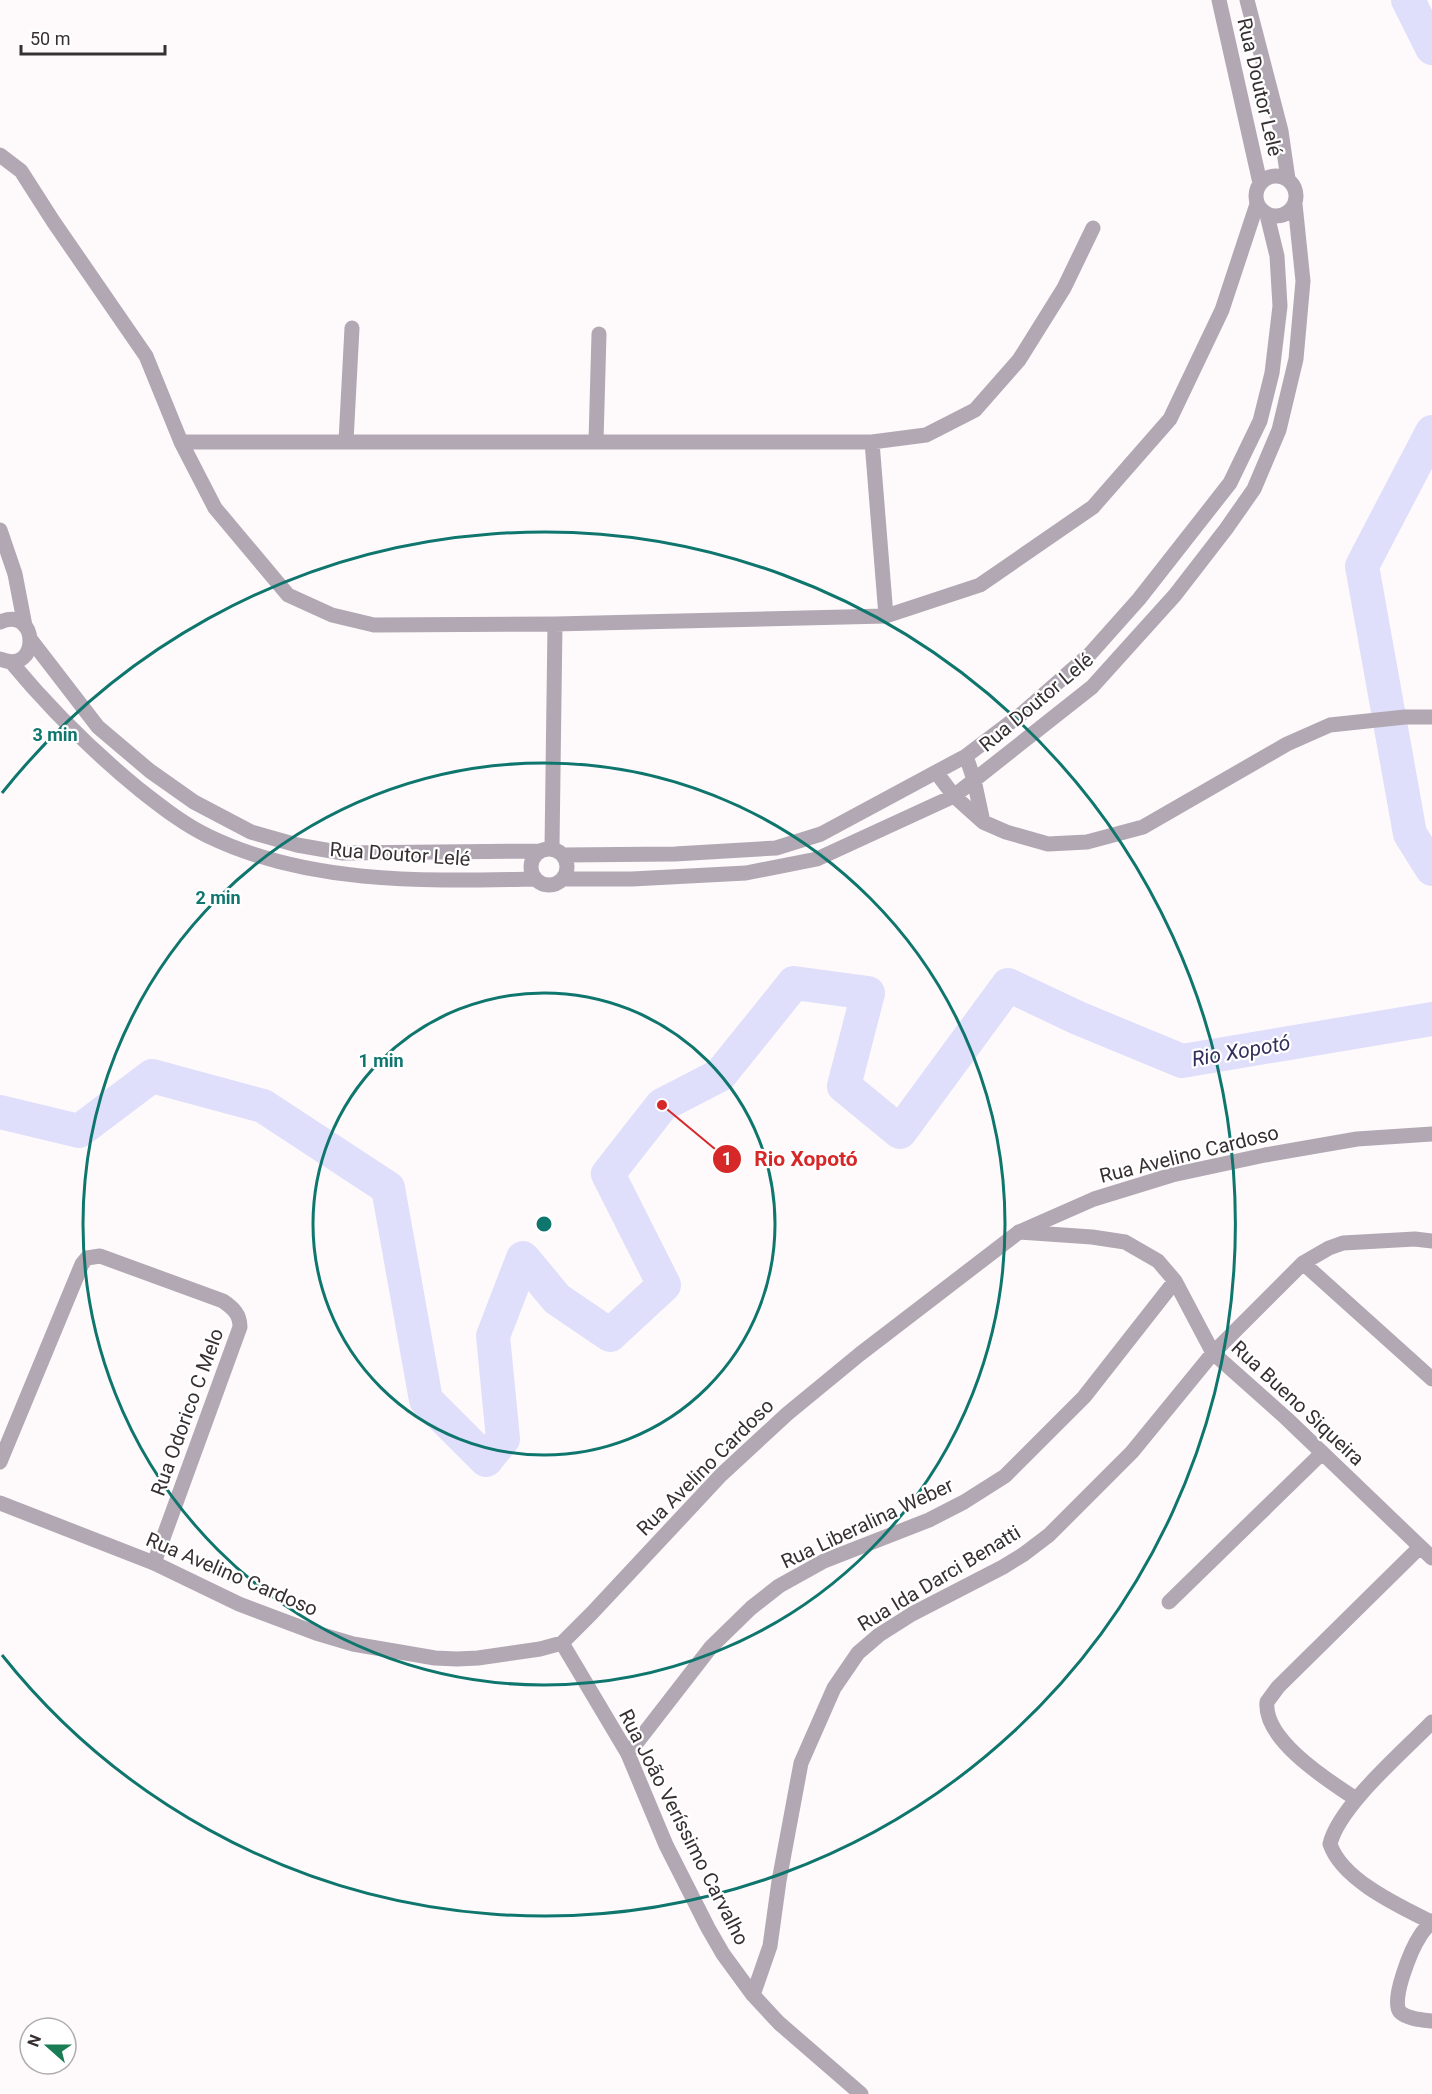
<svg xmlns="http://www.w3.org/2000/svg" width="1432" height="2094" viewBox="0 0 1432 2094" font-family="Roboto,sans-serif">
<rect width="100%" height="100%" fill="#fefafb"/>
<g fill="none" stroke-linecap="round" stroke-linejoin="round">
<!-- river -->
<path stroke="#dfdffb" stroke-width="34" d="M1408,0L1432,48
M1432,432L1362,566L1410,834L1432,869
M0,1112L79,1131L152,1076L263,1106L388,1188L426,1400L486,1460L503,1439L493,1336L523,1258L557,1299L610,1335L664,1285L608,1174L662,1105L720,1075L794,983L868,993L844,1086L900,1132L1008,985L1078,1018L1182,1061L1432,1019"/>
<!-- minor -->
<path stroke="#b2a8b4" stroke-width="15" d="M0,155L21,171L53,221L146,356L181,442L215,508L288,595L332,615L374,625L555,624L886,616L980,585L1093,507L1170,419L1222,310L1257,204
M346,441L352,328
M596,441L599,334
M181,442H872L926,435L975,410L1019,360L1064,288L1093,228
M872,442L886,616
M0,530L15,574L25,626
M552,847L555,624
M1019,1232L1092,1237L1125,1242L1158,1261L1175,1281L1213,1353L1286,1418L1432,1558
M1303,1263L1432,1379
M0,1462L82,1264L87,1258L100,1256L223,1301C233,1308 240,1314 240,1327L154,1563
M1169,1602L1322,1453
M562,1643L628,1754L666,1845L708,1928L723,1954L753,1995L779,2023L861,2094
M628,1754L711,1647L751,1608L779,1586L824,1561L929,1520L964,1502L1005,1476L1084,1397L1175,1281
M1356,1799C1329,1781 1263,1740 1267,1702L1278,1687L1420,1547
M1432,1921C1428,1926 1423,1931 1420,1936C1412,1948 1390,2000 1400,2012C1407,2019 1423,2020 1432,2021
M1431,1922C1399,1906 1342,1880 1330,1844C1339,1806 1404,1751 1432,1722
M753,1995L770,1946L779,1881L801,1763L834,1688L858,1653L879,1635L912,1614L1003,1567L1024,1554L1049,1535L1132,1452L1213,1353L1303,1263L1329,1248L1343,1243L1415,1239L1432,1241"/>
<!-- tertiary -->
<path stroke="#b2a8b4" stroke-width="15" d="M1219,0L1260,183
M1247,0L1281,131L1288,179
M1256 196a20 20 0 1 1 40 0a20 20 0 1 1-40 0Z
M0,622C39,605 41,676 0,659
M31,640L98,727L150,771L194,802L251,832L297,845L343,853L540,851
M11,662C51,710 91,750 140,790C162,807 183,824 208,836C309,885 426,881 535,879
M966,756L974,780L983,822
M936,772L954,796L983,822L1006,832L1048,844L1087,842L1143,827L1287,744L1330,725L1405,717H1432
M531 867a18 18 0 1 1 36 0a18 18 0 1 1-36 0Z
M563,855L675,854L776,848L821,834L966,756L1024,712L1090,654L1139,599L1230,483L1260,421L1272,373L1280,306L1277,256L1267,215
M563,879H632L746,873L817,859L954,796L1092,687L1175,595L1226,529L1254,489L1279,430L1296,359L1303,281L1295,204
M0,1503L154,1563L239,1604L316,1633L353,1644L435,1658L457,1659L478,1658L540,1649L562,1643L592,1613L721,1475L787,1414L860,1354L1019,1232L1094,1199L1172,1175L1265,1155L1357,1139L1432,1134"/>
</g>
<!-- distance rings -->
<g fill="none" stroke="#0f766e" stroke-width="3">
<circle cx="544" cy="1224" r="231"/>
<circle cx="544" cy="1224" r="461"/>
<path d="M2 793A692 692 0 1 1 2 1655"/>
</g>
<g text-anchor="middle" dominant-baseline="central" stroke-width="4.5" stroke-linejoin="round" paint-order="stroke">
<!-- street labels -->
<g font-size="20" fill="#373032" stroke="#fff">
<text transform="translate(1260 87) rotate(77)">Rua Doutor Lelé</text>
<text transform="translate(1036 702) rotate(-40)">Rua Doutor Lelé</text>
<text transform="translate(400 854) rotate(4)">Rua Doutor Lelé</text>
<text transform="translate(1189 1154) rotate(-14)">Rua Avelino Cardoso</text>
<text transform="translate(1298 1403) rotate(43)">Rua Bueno Siqueira</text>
<text transform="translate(187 1412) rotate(-70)">Rua Odorico C Melo</text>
<text transform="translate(705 1467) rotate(-45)">Rua Avelino Cardoso</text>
<text transform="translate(867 1523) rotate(-25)">Rua Liberalina Weber</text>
<text transform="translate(232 1574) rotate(23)">Rua Avelino Cardoso</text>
<text transform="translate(939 1578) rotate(-31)">Rua Ida Darci Benatti</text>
<text transform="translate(684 1827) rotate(63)">Rua João Veríssimo Carvalho</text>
</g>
<!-- water labels -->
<g font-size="21" font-style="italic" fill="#332f5b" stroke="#fff">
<text transform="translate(1241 1051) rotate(-10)">Rio Xopotó</text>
</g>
</g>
<circle cx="544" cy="1224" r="9" fill="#0f766e" stroke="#fff" stroke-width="3"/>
<g font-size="18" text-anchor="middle" font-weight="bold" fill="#0f766e" stroke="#fff" stroke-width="4.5" stroke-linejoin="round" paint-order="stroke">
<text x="55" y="741">3 min</text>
<text x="218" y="904">2 min</text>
<text x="381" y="1067">1 min</text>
</g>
<!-- callouts -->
<path fill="none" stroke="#d62828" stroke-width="2" d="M662 1105L727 1159"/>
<g fill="#d62828" stroke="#fff" stroke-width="2">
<circle cx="662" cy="1105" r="6"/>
<circle cx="727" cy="1159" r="15"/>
</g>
<g font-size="18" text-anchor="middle" font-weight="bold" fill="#fff">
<text x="727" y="1165">1</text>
</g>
<g font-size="21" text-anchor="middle" font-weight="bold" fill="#d62828" stroke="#fff" stroke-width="4.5" stroke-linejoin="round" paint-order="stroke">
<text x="806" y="1166">Rio Xopotó</text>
</g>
<!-- north arrow -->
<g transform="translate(48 2046) rotate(291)"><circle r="28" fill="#ffffff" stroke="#afacad" stroke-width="1.5"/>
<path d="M0-4.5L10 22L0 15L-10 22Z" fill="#1a7c54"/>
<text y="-9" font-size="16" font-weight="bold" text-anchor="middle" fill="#373032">N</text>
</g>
<!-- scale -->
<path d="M21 45v9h144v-9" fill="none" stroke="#373032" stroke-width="3"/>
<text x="30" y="45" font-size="18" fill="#373032" stroke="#ffffff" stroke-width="4.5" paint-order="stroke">50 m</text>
</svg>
